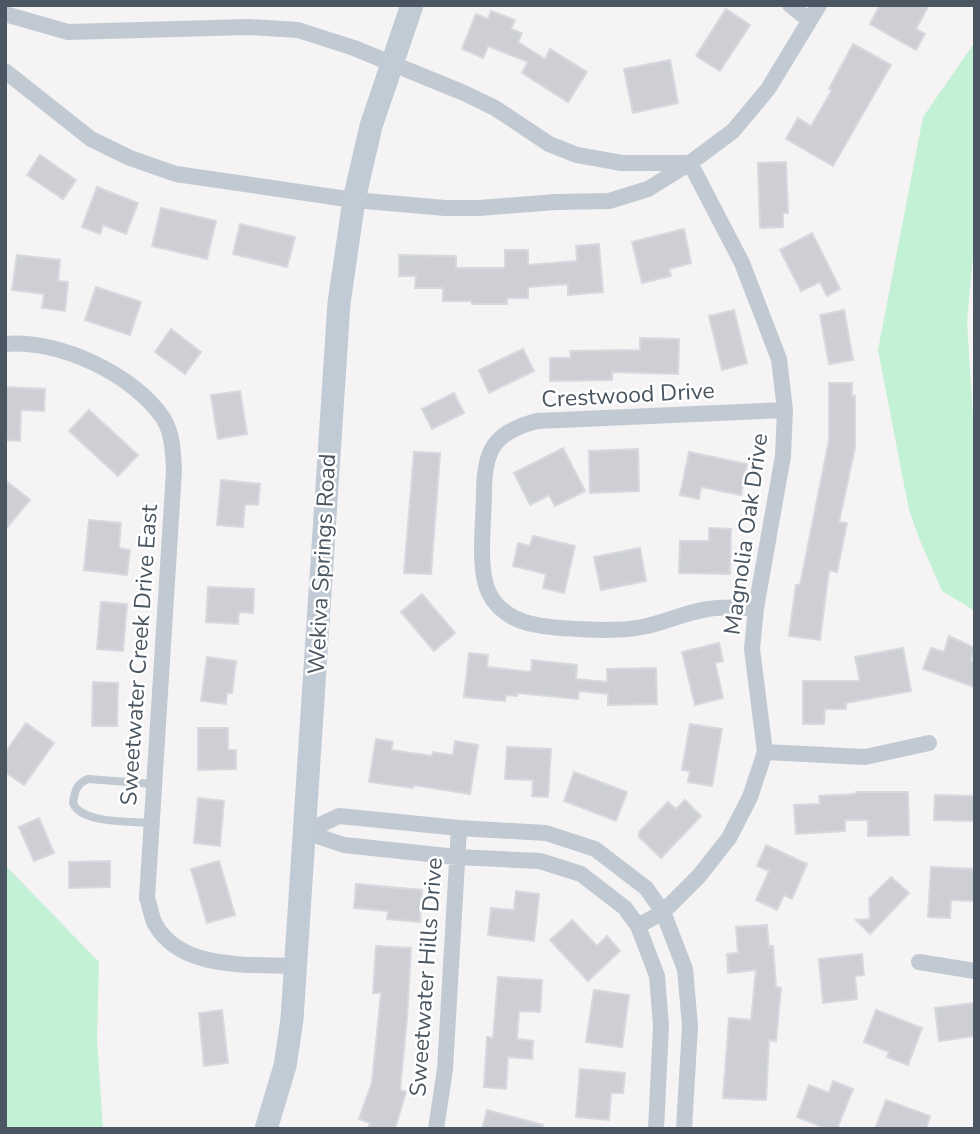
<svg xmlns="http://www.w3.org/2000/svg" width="980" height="1134" viewBox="0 0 980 1134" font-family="'Nunito Sans',sans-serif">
<rect width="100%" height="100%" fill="#f5f3f3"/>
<!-- green -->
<path fill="#c3f1d5" d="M975,42V235L967,321L975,450V611L942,591L919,538L909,510L878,350L923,117Z
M5,865L99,962L97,1039L103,1129H5Z"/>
<!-- building -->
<path fill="#cdcfd5" stroke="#d7d9de" stroke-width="2" d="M880,5H929L916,29L925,34L916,50L870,24Z
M726,9L750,25L720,71L696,56Z
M491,11L515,20L511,29L522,33L518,42L545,59L550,49L587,72L568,102L522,73L528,62L488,46L483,58L462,49L476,14L488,19Z
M853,44L891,65L833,166L786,139L798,118L811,126L832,90L829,89Z
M670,60L678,103L633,113L624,69Z
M40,155L76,180L63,199L27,175Z
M786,162L788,213H783V227L760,228L758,163Z
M97,187L138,203L126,234L103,225L100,234L82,227Z
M161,208L216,221L207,259L152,246Z
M240,224L295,237L287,267L233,254Z
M684,229L691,263L669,269L671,276L642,283L632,242Z
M812,233L840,289L827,296L820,282L801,291L780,250Z
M599,244L603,292L568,295V284L528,287V298H507V304H472V301H443V288H415L416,276H399V255L456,256V268H505V250H528V265L577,261L576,246Z
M17,255L60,260L58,281L68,282L65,311L42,308L44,294L12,290Z
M96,287L141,302L130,335L85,320Z
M734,310L747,363L722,370L709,316Z
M844,310L853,360L829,364L820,315Z
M171,329L201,352L185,374L155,352Z
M640,338L679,339L678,374L612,372V380L550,381V358H571L570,351L640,350Z
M523,349L534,371L489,393L479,370Z
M829,383H852V396H855V448L839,522L847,523L837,572L829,570L820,640L789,636L796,585H800L829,440Z
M5,387L45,389L44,411L21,410L20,441L5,440Z
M240,391L247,434L218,439L211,395Z
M454,393L464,413L432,429L422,409Z
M89,410L138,455L118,476L69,431Z
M563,448L585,491L555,506L549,495L530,505L514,473Z
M638,449L639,491L590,493L589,451Z
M414,452L440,453L431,574L404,573Z
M689,452L747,464L741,495L701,487L699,499L680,495Z
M5,480L30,500L5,530Z
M221,480L260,484L258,505L245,504L243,527L217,525Z
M89,520L121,523L119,548L130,550L127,575L84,570Z
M709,528L731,529L730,574L679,573L680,541H709Z
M533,536L575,546L564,593L543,588L546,574L513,566L518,543L530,546Z
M640,548L646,581L601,590L594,557Z
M208,587L254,589L253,613L239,612L238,624L206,622Z
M422,594L455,633L434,651L401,612Z
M101,602L127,604L123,651L97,649Z
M949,636L975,648L971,660L975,662V687L923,669L931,648L944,652Z
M719,643L723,661L715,663L723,698L695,705L682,652Z
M903,648L911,691L846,703V709H825L824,724H803V681H860L855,657Z
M469,653L488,655L487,667L531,672L532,660L577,665L576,679L607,682V669L656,668L657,704L608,705V694L579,691L578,699L517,693V696L506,695L505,701L464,697Z
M207,657L236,661L232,693H227L226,704L201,701Z
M93,682L118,683L117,726H92Z
M26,723L54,743L24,785L5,772V753Z
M690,724L722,729L712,786L688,782L690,771L682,770Z
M198,728H228V750H236V769L198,770Z
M376,739L393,742L391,750L432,756L433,752L453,755L455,741L478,745L470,794L414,785L413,788L369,782Z
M507,747L551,749L548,797L532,796L533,780L505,779Z
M574,772L627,792L616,821L564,801Z
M856,792H908L909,835L868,836V820H845V831L796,834L794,805L820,804L819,796L856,794Z
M935,795L975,796V821L934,820Z
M198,798L224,801L220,846L194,843Z
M685,800L701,816L661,858L639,837V832L668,802L676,809Z
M39,818L54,853L34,861L19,827Z
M766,845L807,864L792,899L784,895L777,910L756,900L769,871L757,866Z
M110,861V887L69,888V862Z
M219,861L235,915L207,923L191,869Z
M931,867L975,869V901L951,900L950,918L928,917Z
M891,877L909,893L870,934L856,920L870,919L869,899Z
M356,884L422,890L420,922L387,919L388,911L354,908Z
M516,891L539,894L534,941L488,935L491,908L514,910Z
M572,920L597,946L607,936L620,951L588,981L550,940Z
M767,925L769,947L773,946L776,987L781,988L776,1041L769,1040L766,1100L723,1098L729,1018L751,1020L756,970L728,973L727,954L738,953L736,927Z
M376,946L411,948L407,1018L400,1090L406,1092L395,1129H368L370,1123L359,1119L372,1082L381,993H373Z
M862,954L864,975L855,976L857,999L823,1003L819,959Z
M498,977L542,980L540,1012L519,1011L517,1039L533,1041L532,1059L508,1057L506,1089L484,1087L487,1037L493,1038Z
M594,990L629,995L622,1047L586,1042Z
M975,1003V1036L939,1041L935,1008Z
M222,1010L228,1063L204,1066L199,1013Z
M876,1010L922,1028L908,1065L887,1057L889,1052L864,1042Z
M580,1069L625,1073L623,1093H611L609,1120L576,1117Z
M833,1081L853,1089L837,1129H827L797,1117L809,1085L829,1093Z
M886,1100L930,1116L926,1129H875Z
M487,1110L543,1125L542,1129H482Z"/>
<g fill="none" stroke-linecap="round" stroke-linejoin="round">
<!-- service -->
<path stroke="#c1cad2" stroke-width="8" d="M152,823C132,821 81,824 73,803C75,791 76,784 88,779L154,784"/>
<!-- minor -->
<path stroke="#c1cad2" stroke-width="16" d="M790,5L809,20
M5,14L68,32L249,27L298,30L354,48L464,93L495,108L549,144L577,155L622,163H687
M5,71L91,139L130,158L176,174L354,200L445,208H479L556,202L609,201L648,189L690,163L733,131L768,89L819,5
M5,344C59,339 133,374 163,418C173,434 173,453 174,471L147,898C150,906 151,916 155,924C181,971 250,964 295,966
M756,608C741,608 724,606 708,609C686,612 664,623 642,627C621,631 600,630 578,629C546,627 506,627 489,593C477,569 484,521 484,493C484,450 494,432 537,421L785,410
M765,752L865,757L929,743
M305,832L339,816L459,828L546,833L595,849L646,888L663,912L685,969L690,1026L684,1129
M305,832L344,845L457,857L540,861L581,874L625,908L638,926L657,976L661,1026L656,1129
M638,926L663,912L699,876L729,838L750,797L765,752L752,649L756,608L783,456L785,410L779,359L742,263L690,163
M919,962L975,971
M436,1129L445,1069L459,828"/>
<!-- secondary -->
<path stroke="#c1cbd6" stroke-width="23" d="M266,1129L285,1066L292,1019L339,303L354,200L371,126L412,5"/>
</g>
<g text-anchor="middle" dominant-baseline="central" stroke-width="5" stroke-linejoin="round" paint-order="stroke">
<!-- street labels -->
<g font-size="23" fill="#4a5661" stroke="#fff">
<text transform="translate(628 395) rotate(-3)">Crestwood Drive</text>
<text transform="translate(746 534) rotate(-82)">Magnolia Oak Drive</text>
<text transform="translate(322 564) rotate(-87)">Wekiva Springs Road</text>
<text transform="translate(139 655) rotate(-86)">Sweetwater Creek Drive East</text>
<text transform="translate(426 977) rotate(-86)">Sweetwater Hills Drive</text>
</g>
</g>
<!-- border -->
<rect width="980" height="1134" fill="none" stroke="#4a5661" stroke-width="14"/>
</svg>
